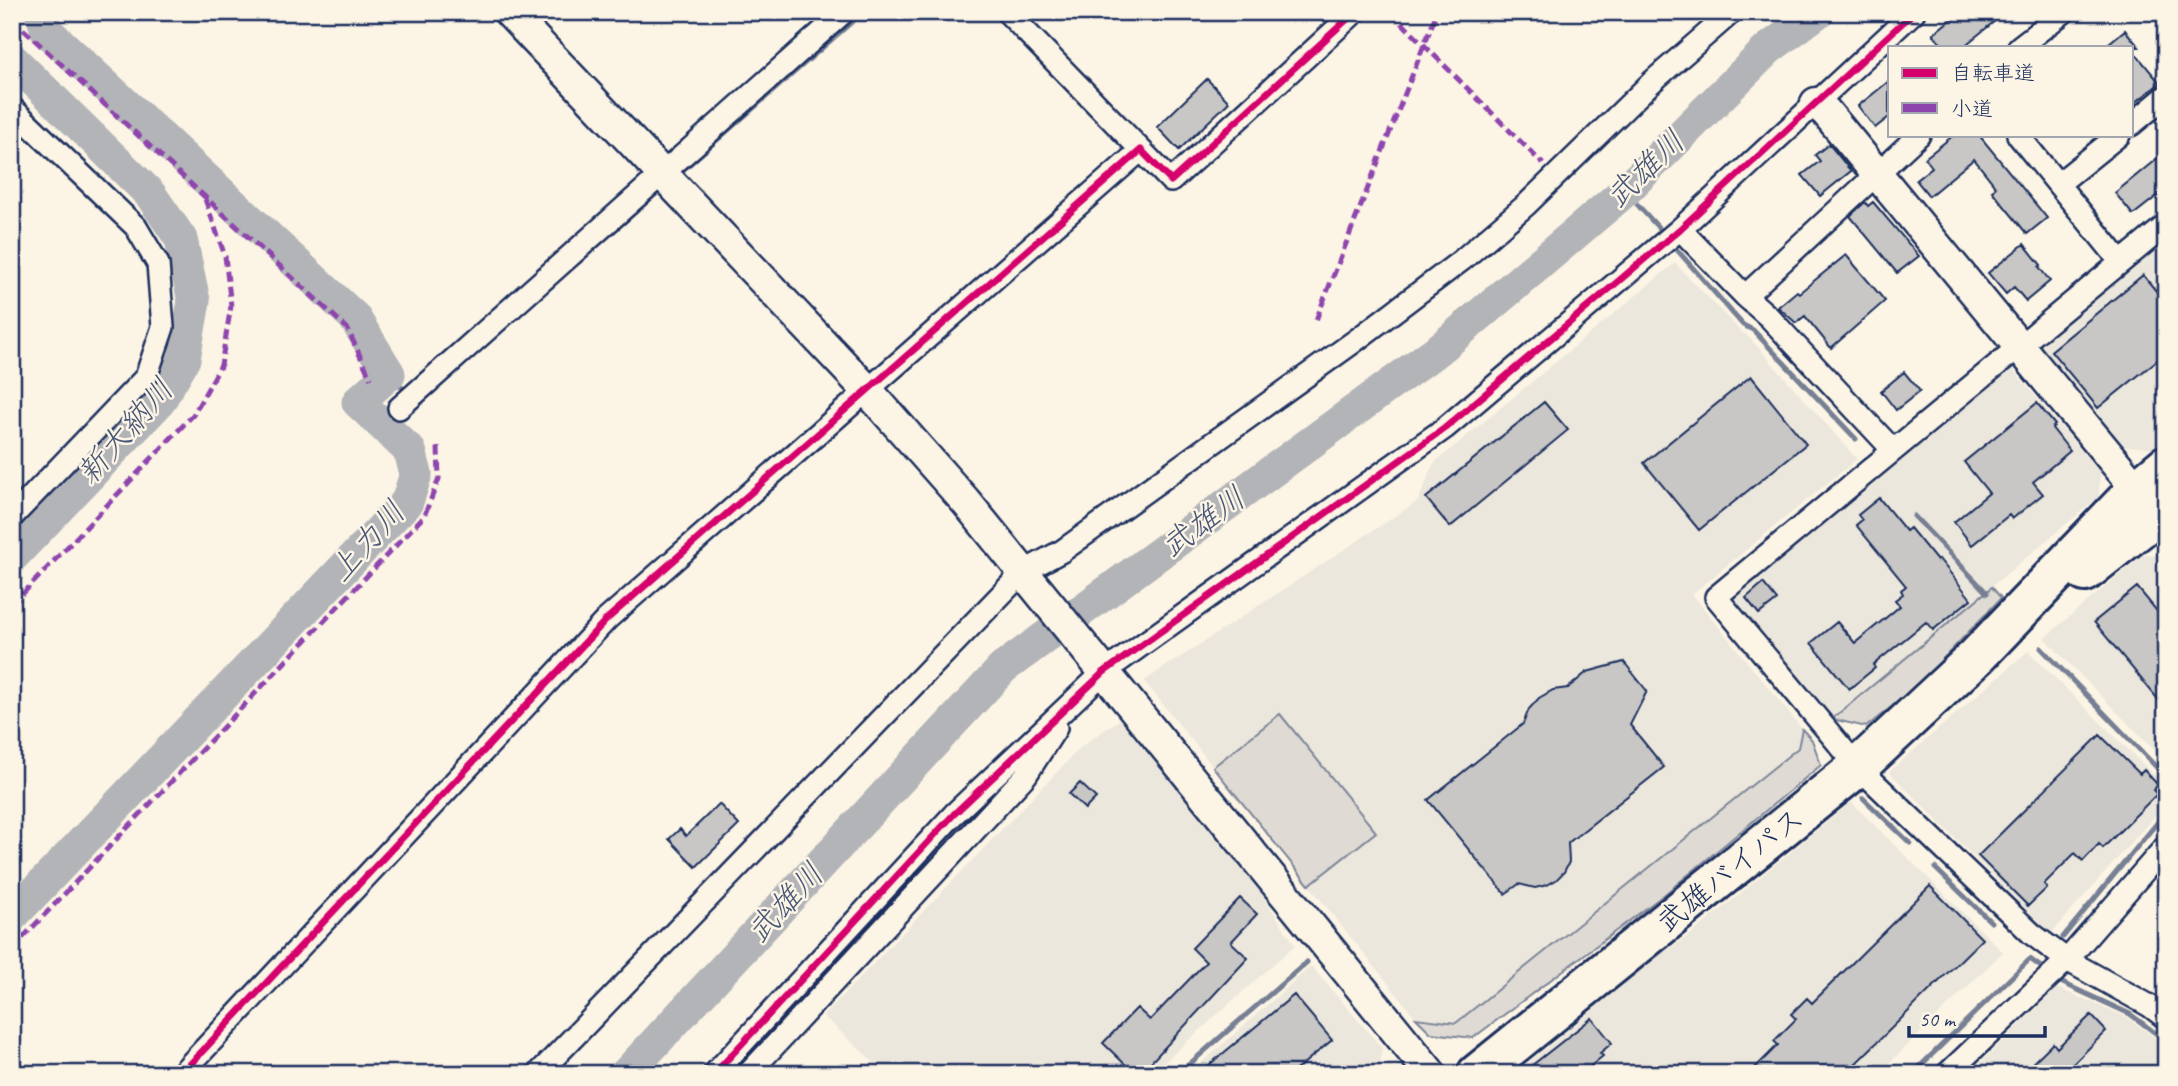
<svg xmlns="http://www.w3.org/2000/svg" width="2178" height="1086" viewBox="0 0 2178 1086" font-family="Caveat,'Klee One',sans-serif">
<rect width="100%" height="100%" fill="#fcf5e5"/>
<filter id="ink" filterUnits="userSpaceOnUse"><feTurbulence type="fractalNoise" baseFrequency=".0143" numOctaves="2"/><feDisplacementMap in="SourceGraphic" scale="14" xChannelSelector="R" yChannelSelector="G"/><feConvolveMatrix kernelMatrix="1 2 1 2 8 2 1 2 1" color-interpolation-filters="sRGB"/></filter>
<g filter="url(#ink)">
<!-- built -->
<path fill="#ece7dc" d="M2166,237V438L2154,448L2124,446L2038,343Z
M1675,263L1740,331L1749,337L1857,459L1692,594L1802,729L1798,748L1456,1023L1416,1018L1144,681L1418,501L1434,463Z
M2010,366L2100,473L2099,497L1832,719L1730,598Z
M2143,555L2166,556V762L2044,638Z
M2028,651L2166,787V803L2051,934L1889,772Z
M1120,719L1239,859L1295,945L1151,1074H887L823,1016L1081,747Z
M1851,802L2003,952L1878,1074H1514L1594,1009L1652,959L1690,935Z
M1311,966L1382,1048L1379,1074H1189Z
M2057,988L2127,1017L2166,1046V1074H1969Z"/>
<!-- green -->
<path fill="#dfdbd4" stroke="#7d8599" stroke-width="2" d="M1992,587L2001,598L1915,688L1866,727L1832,719Z
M1280,714L1376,832L1309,885L1213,767Z
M1802,729L1812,740L1821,765L1665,894L1473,1038L1431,1033L1416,1018L1456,1023L1798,748Z"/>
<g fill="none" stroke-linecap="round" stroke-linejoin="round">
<!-- stream -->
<path stroke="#767f94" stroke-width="5" d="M676,176L863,12
M1625,191L1665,235
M1671,243L1743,325L1753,330L1856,439
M579,262L664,187
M389,374L407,393
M1914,516L1987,593
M2041,648L2166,777
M1863,798L1910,843
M1935,868L1991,922
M2063,937L2166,812
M2056,980L2130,1014L2166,1041
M1178,1074L1307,962
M1912,1074L2030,959L2041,967"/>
<!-- river -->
<path stroke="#b2b4b8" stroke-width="33" d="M12,59L150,194L181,239L194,301L184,359L159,402L12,557
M12,916L407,502L416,474L410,451L358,402L389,374L354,317L47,31L41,12
M626,1074L1003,668L1443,346L1625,191L1768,49L1818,12"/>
</g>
<!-- building -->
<path fill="#c8c7c6" stroke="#1b2f5e" stroke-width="2" d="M1960,12H2006L1963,47H1944L1933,34Z
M2125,30L2139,47H2104Z
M2131,48L2160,83L2131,106Z
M1207,79L1229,102L1179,150L1157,127Z
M1889,81V117L1875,128L1858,106Z
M1954,135H1979L2047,218L2027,234L1992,191L1996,187L1974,159L1929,196L1916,180L1932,167L1925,158Z
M1829,144L1851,171L1820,196L1802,175L1820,161L1815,155Z
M2166,151V189L2133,215L2115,193Z
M1865,202L1868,206L1873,202L1919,256L1897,273L1850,216Z
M2024,244L2041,265L2039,267L2050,281L2026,301L2014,287L2006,294L1988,273Z
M1846,255L1885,301L1831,348L1805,316L1796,323L1778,307L1797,291L1799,293Z
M2143,275L2166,303V353L2098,408L2051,351Z
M1904,372L1920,391L1896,410L1881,391Z
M1751,376L1806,444L1699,530L1644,463Z
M1544,402L1568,430L1450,527L1426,498Z
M2037,403L2055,425L2052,428L2070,451L2033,482L2043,494L2012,519L2009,515L1972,545L1954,522L1989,493L1964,462Z
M1879,498L1906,531L1910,528L1937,561L1939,559L1971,599L1933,630L1926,622L1873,665L1875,668L1849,689L1811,643L1837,622L1855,643L1900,606L1895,600L1903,594L1901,590L1906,586L1856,525L1862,520L1858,515Z
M1763,583L1777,600L1759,614L1746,598Z
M2137,587L2166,622V709L2094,622Z
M1624,662L1647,691L1630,725L1664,767L1568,843L1569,862L1564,872L1556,880L1547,885L1535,888L1519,884L1505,894L1428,800L1523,724L1529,709L1539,698L1553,690L1568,688L1587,672Z
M2100,735L2140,774L2144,770L2158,785L2153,790L2157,794L2103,848L2099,844L2083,861L2075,853L2044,884L2047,888L2028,906L1978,856Z
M1080,783L1096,798L1085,809L1069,794Z
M719,804L739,825L696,867L669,839L680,829L686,836Z
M1930,886L1982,939L1845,1074H1749L1778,1045L1774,1041L1796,1019L1791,1014L1807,998L1812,1003Z
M1240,898L1257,914L1231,942L1248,958L1140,1074H1135L1103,1043L1137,1008L1150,1020L1206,962L1192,948Z
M1294,995L1332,1040L1291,1074H1198Z
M2091,1015L2106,1031L2073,1064L2082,1074H2021L2053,1043L2057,1048Z
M1592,1018L1612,1043L1600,1053L1603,1056L1581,1074H1521Z"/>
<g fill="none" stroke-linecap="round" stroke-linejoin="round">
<defs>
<path id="street" d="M1007,12L1141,150
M2019,47L2064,12
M12,108L136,227L158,264L163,327L146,377L12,517
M2131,125L2166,96
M2018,135L2121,262
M2058,184L2119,135
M2166,225L1716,597L1858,767L2032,934L2067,960L2150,1006L2166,1018
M1680,229L1745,296
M399,408L844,12
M1893,450L1769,317L1745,296L1919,135
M181,1074L607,619L1141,150L1171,181L1355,12
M538,1074L1023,572L1062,551L1355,341L1462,260L1526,205L1653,81L1732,12
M714,1074L954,814L1104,672L1445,428L1680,229L1914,12
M748,1074L1026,775L1056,728
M1947,1074L2067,960L2166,846"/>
<path id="secondary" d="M509,12L868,391L967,503L1431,1074
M1816,103L1826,112L2150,505"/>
<path id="highway" d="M2085,572L2166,508
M1477,1074L1858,767L1976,657L2137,489L2166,465"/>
</defs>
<!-- street casing -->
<use href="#street" stroke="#1b2f5e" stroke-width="26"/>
<!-- secondary casing -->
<use href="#secondary" stroke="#1b2f5e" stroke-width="35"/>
<!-- highway casing -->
<use href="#highway" stroke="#1b2f5e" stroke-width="44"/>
<!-- street -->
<use href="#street" stroke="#fcf5e5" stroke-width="21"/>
<!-- secondary -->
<use href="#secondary" stroke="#fcf5e5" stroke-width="30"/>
<!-- highway -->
<use href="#highway" stroke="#fcf5e5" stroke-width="38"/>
<!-- quiet -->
<path stroke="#8e44ad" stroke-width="5" stroke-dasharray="10 5" stroke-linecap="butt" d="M1391,12L1543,164
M12,19L347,328L371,379
M1316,320L1437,12
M12,605L193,415L221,365L231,306L225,256L205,199
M12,949L424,516L439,479L438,447"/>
<defs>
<path id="cycleway" d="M181,1074L607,619L1141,150L1171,181L1355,12
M714,1074L954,814L1104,672L1445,428L1680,229L1914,12"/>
</defs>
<!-- cycleway casing -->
<use href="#cycleway" stroke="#fcf5e5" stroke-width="11"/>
<!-- cycleway -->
<use href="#cycleway" stroke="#d6006c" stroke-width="7"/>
</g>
</g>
<g text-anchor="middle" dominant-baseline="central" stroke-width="5" stroke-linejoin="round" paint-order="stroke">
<!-- street labels -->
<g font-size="30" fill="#1b2f5e" stroke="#fcf5e5">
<text transform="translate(1730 870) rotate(-39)">武雄バイパス</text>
</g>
<!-- water labels -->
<g font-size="32" font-style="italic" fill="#485779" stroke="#fcf5e5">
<text transform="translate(1645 169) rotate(-44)">武雄川</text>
<text transform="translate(125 431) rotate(-49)">新大納川</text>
<text transform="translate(1203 522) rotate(-36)">武雄川</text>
<text transform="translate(367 541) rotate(-48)">上力川</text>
<text transform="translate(785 903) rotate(-47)">武雄川</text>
</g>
</g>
<!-- margin -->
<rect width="2178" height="1086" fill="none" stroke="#fcf5e5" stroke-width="42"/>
<rect x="21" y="21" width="2136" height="1044" fill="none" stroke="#1b2f5e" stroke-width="2.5" filter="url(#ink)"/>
<!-- legend -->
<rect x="1888" y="46" width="245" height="91" fill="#fcf5e5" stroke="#a2a6af" stroke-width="2"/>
<rect x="1902" y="68" width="35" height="10" fill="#d6006c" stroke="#a2a6af" stroke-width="2"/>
<text x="1951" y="80" font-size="21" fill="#1b2f5e">自転車道</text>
<rect x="1902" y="103" width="35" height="10" fill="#8e44ad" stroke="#a2a6af" stroke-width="2"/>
<text x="1951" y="116" font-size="21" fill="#1b2f5e">小道</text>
<!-- scale -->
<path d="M1909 1026v10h136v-10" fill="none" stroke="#1b2f5e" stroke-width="3.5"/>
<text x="1919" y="1026" font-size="21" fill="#1b2f5e" stroke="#fcf5e5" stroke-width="5" paint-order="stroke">50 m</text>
</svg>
